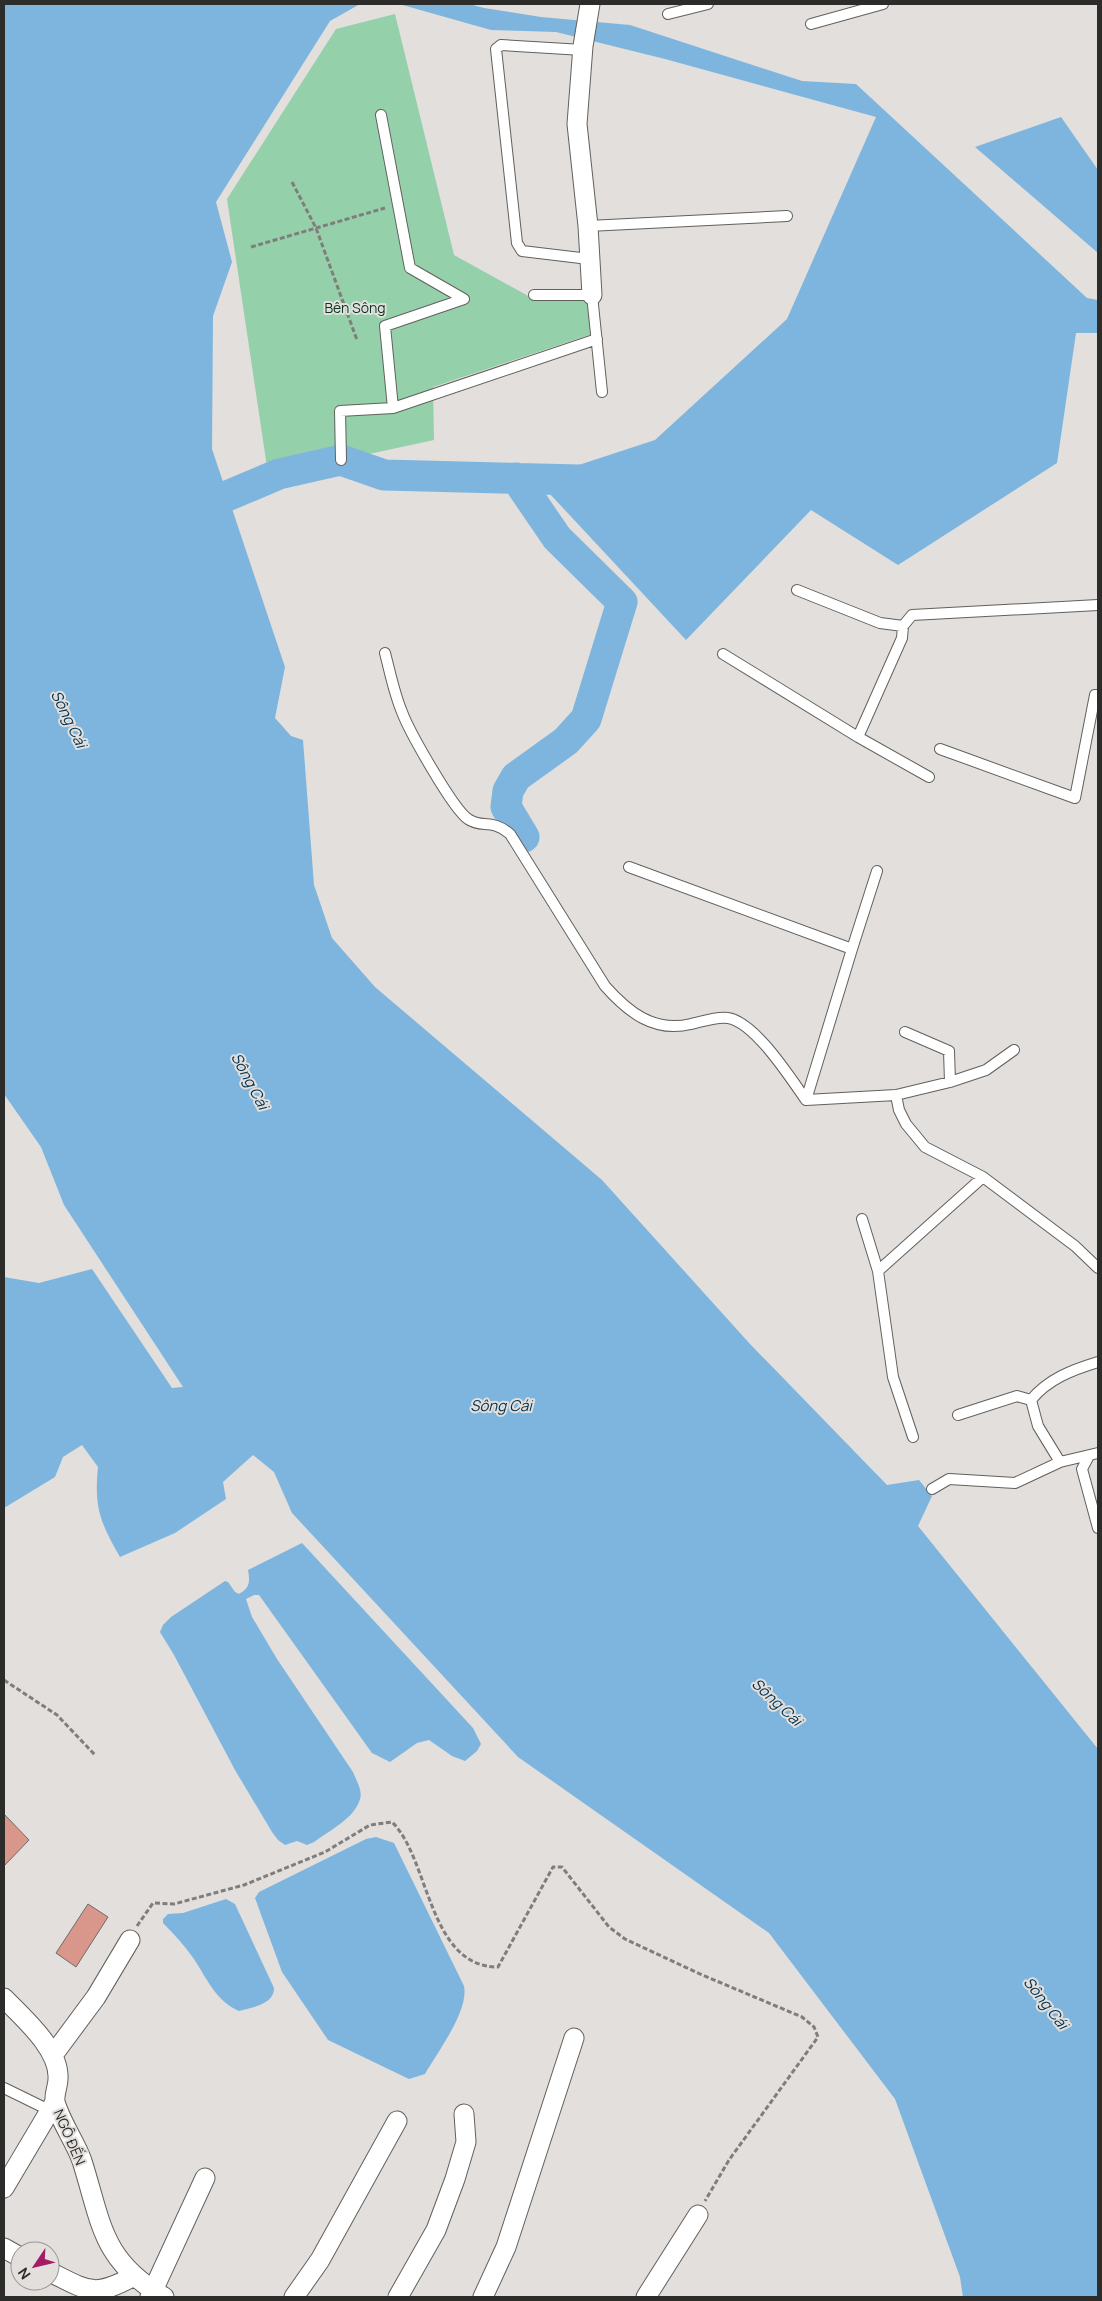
<svg xmlns="http://www.w3.org/2000/svg" width="1102" height="2301" viewBox="0 0 1102 2301" font-family="Manrope,sans-serif">
<rect width="100%" height="100%" fill="#e2dfdc"/>
<!-- green -->
<path fill="#94d0a9" d="M395,14L454,255L530,297L588,299L592,334L433,387L434,440L341,460L267,467L227,199L336,29Z"/>
<!-- water -->
<path fill="#7db5df" d="M4,4H360L330,21L216,202L232,262L213,316L212,449L285,667L275,718L291,736L303,740L314,885L332,938L375,987L602,1180L750,1344L887,1485L919,1480L932,1496L918,1526L1098,1749V2297H963L960,2277L895,2099L769,1933L518,1757L292,1513L274,1472L253,1455L223,1482L226,1499L175,1533L120,1557C100,1522 94,1507 98,1467L82,1445L63,1457L55,1477L4,1508V1277L39,1283L92,1269L172,1388L183,1387L64,1205L41,1147L4,1094Z
M399,4H469L484,8L541,17L630,25L802,81L856,84L1087,298L1098,300V333H1076L1057,463L898,565L811,510L686,640L536,479L655,440L787,319L876,117L665,59L556,32L491,30Z
M1061,117L1098,170V253L975,147Z
M302,1543L473,1728L481,1744L477,1751L465,1761L452,1756L429,1740L417,1743L390,1762L372,1753L259,1595H254L246,1599L252,1617L277,1659L353,1772C356,1780 363,1791 360,1799C355,1818 329,1831 314,1842L307,1845L297,1841L285,1845L278,1840L272,1832L235,1770L174,1655L160,1632L163,1625L171,1617L225,1581L228,1582L235,1592L239,1594C250,1588 250,1582 248,1570Z
M376,1837L394,1843L464,1986C469,2011 438,2051 425,2074L409,2079L328,2040L282,1972L255,1898L259,1892L366,1839Z
M226,1899L235,1904L274,1988C274,2005 252,2007 239,2011C216,2001 207,1979 194,1959C185,1946 174,1934 163,1923V1919L168,1914L183,1913Z"/>
<g fill="none" stroke-linecap="round" stroke-linejoin="round">
<!-- river -->
<path stroke="#7db5df" stroke-width="31" d="M516,478L557,538L622,602L586,719L566,741L516,777L508,791L506,807L524,837
M189,512L279,474L341,460L384,475L579,480"/>
</g>
<!-- building -->
<path fill="#d9968b" stroke="#6f6b6b" d="M4,1814L29,1840L4,1866Z
M88,1904L108,1917L76,1967L56,1953Z"/>
<g fill="none" stroke-linecap="round" stroke-linejoin="round">
<defs>
<path id="service" d="M668,14L708,4
M811,24L883,4
M583,50L501,45L496,49L517,243L522,251L589,259
M588,226L787,216
M534,295H592L602,392
M393,408L597,339
M341,460L340,411L393,408L385,326L464,299L410,268L381,115
M797,590L880,623L903,626L912,615L1098,605
M385,653C390,672 394,693 402,712C409,731 453,809 468,819C482,829 491,818 510,834L605,986C628,1012 654,1033 691,1024C701,1022 717,1016 728,1018C755,1022 791,1079 806,1100
M723,654L858,737L902,638L903,626
M858,737L929,777
M940,749L1075,798L1095,695H1098
M629,867L852,949L806,1100
M852,949L877,871
M905,1032L949,1051L950,1082
M1014,1050L986,1070L950,1082L896,1095L899,1110L906,1124L925,1147L983,1177L1075,1246L1098,1268
M806,1100L896,1095
M862,1219L878,1271L893,1377L913,1437
M878,1271L983,1177
M1031,1400C1048,1379 1072,1370 1098,1362
M958,1415L1017,1396L1031,1400L1038,1426L1060,1462
M1089,1456L1082,1469L1098,1528
M932,1489L949,1479L1015,1483L1060,1462L1098,1453
M4,2088L51,2111"/>
<path id="minor" d="M590,4L583,46L577,124L588,226L592,295
M4,1998C23,2018 60,2049 58,2079C58,2087 54,2093 55,2102C61,2123 75,2141 82,2161C102,2224 101,2260 164,2297
M53,2055L96,1997L130,1940
M4,2188L55,2102
M4,2248L20,2257
M50,2272C88,2291 94,2298 134,2276
M150,2297L205,2178
M294,2297L320,2260L397,2121
M398,2297L436,2230L455,2179L466,2142L464,2114
M483,2297L506,2247L574,2038
M646,2297L698,2215"/>
</defs>
<!-- service casing -->
<use href="#service" stroke="#62605d" stroke-width="12"/>
<!-- minor casing -->
<use href="#minor" stroke="#62605d" stroke-width="21"/>
<!-- path -->
<path stroke="#807e7c" stroke-width="3" stroke-dasharray="5 2.5" stroke-linecap="butt" d="M292,182L316,228L357,340
M251,247L385,208
M4,1680L57,1715L95,1755
M137,1926L153,1903L174,1904L244,1885L325,1852L370,1825L392,1822C430,1859 428,1967 498,1967L553,1867H562L609,1927L625,1939L700,1974L802,2017L814,2027L818,2037L729,2160L705,2201"/>
<!-- service -->
<use href="#service" stroke="#fff" stroke-width="10"/>
<!-- minor -->
<use href="#minor" stroke="#fff" stroke-width="19"/>
</g>
<g text-anchor="middle" dominant-baseline="central" stroke-width="4" stroke-linejoin="round" paint-order="stroke">
<!-- park labels -->
<g font-size="14" fill="#05371e" stroke="#e2dfdc">
<text x="355" y="307">Bên Sông</text>
</g>
<!-- street labels -->
<g font-size="14" fill="#2c2c2a" stroke="#e2dfdc">
<text transform="translate(70 2137) rotate(67)">NGÔ ĐẾN</text>
</g>
<!-- water labels -->
<g font-size="15" font-style="italic" fill="#02314d" stroke="#e2dfdc">
<text transform="translate(69 719) rotate(64)">Sông Cái</text>
<text transform="translate(250 1081) rotate(62)">Sông Cái</text>
<text x="501" y="1405">Sông Cái</text>
<text transform="translate(777 1702) rotate(43)">Sông Cái</text>
<text transform="translate(1046 2003) rotate(52)">Sông Cái</text>
</g>
</g>
<!-- border -->
<rect width="1102" height="2301" fill="none" stroke="#2c2c2a" stroke-width="10"/>
<!-- north arrow -->
<g transform="translate(35 2266) rotate(235)"><circle r="24" fill="#e2dfdc" stroke="#999795"/>
<path d="M0-4L9 19L0 12L-9 19Z" fill="#a41c65"/>
<text y="-8" font-size="14" font-weight="bold" text-anchor="middle" fill="#2c2c2a">N</text>
</g>
</svg>
